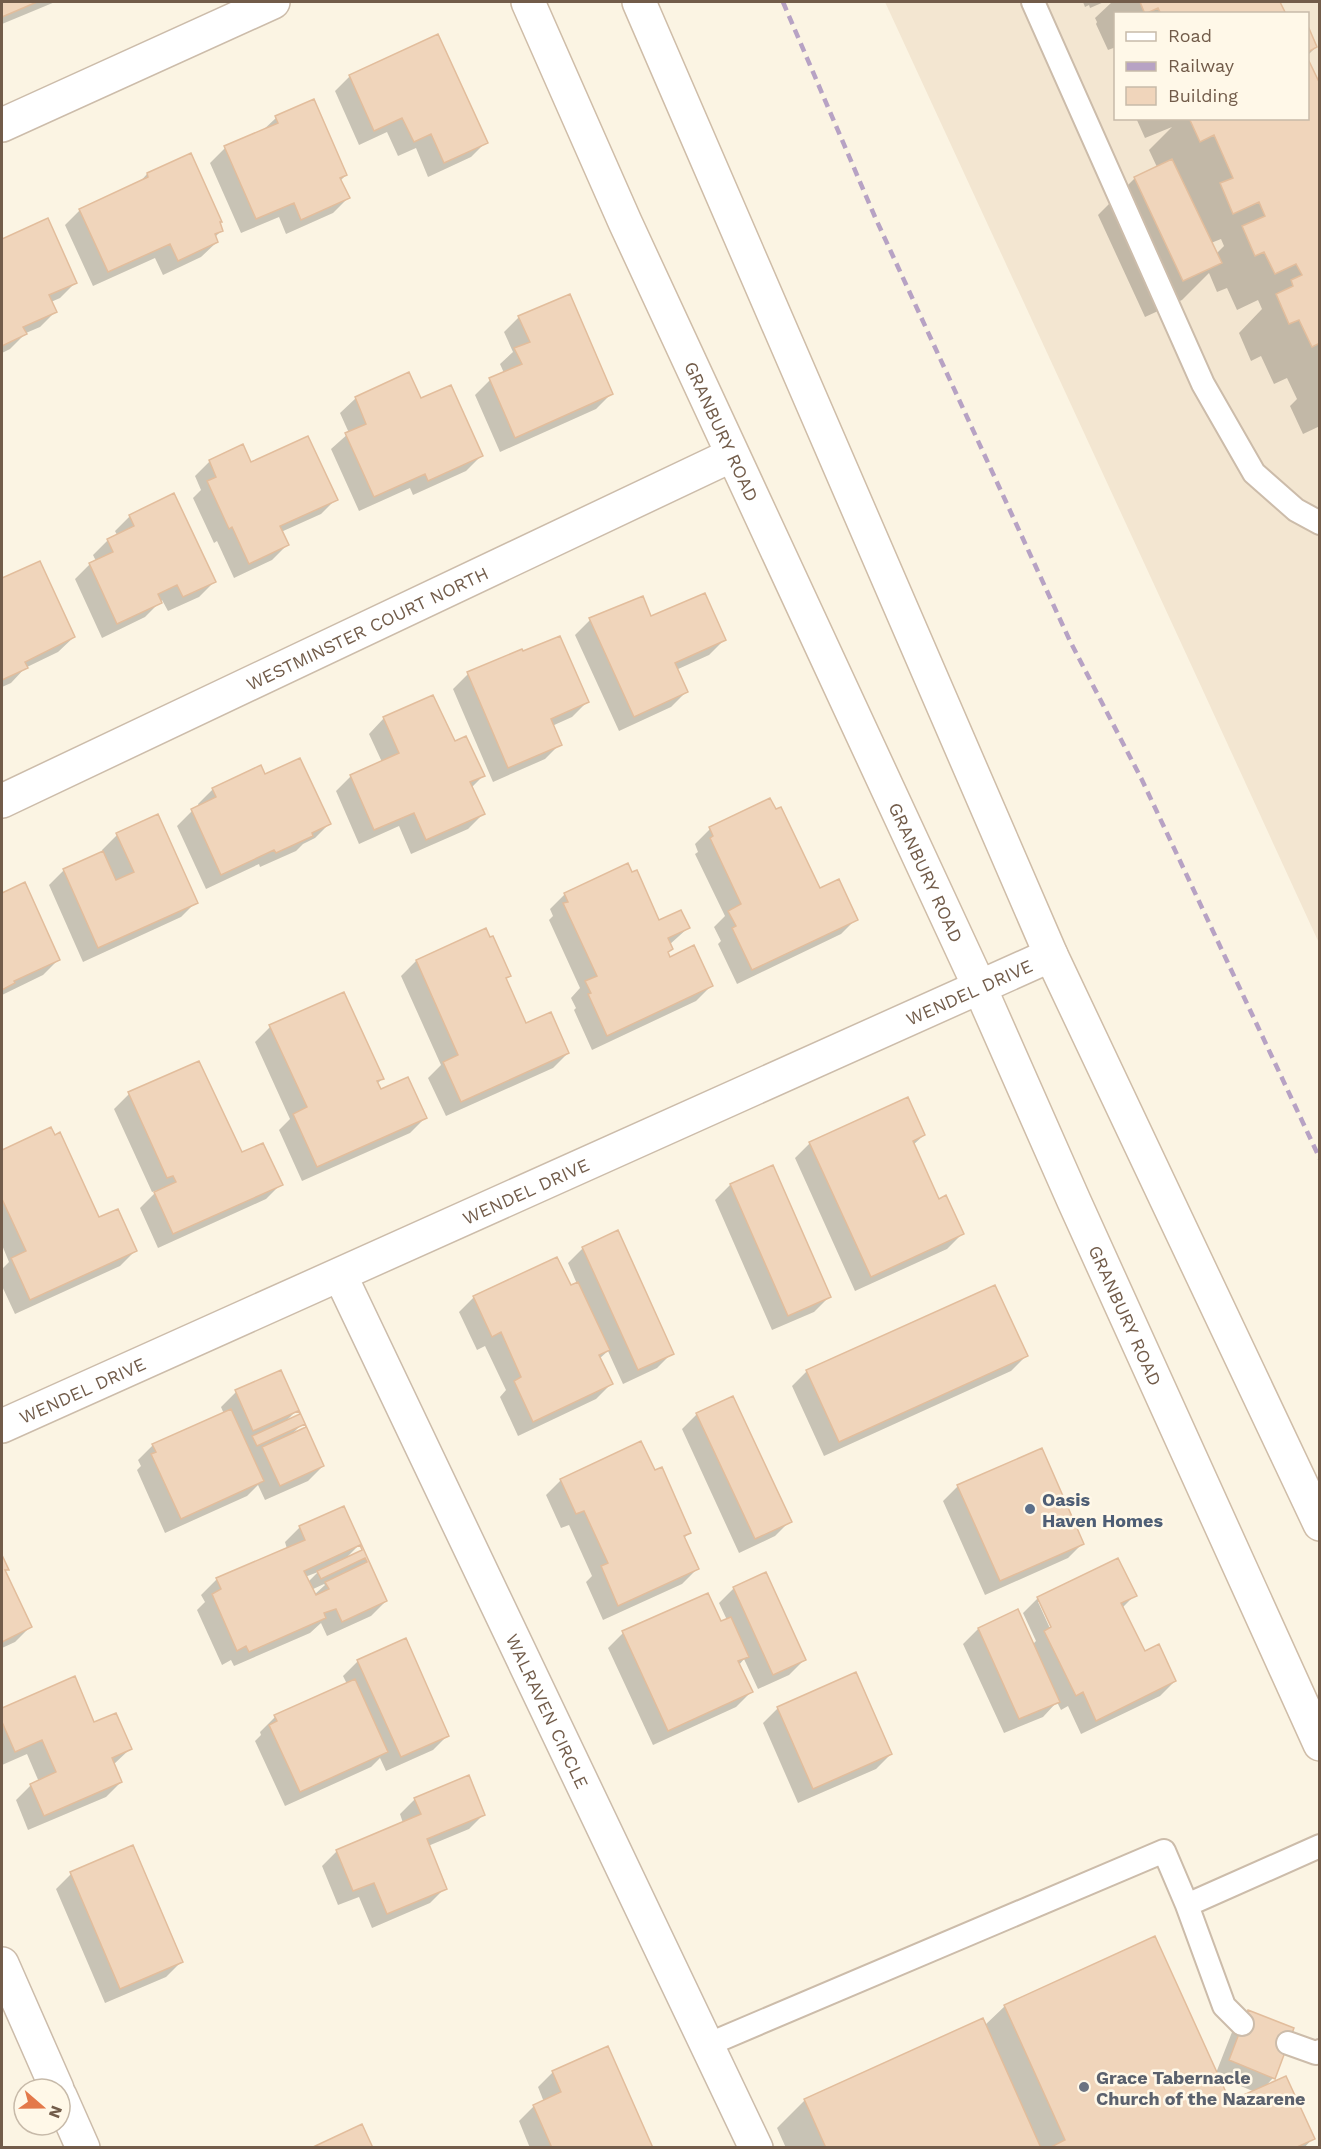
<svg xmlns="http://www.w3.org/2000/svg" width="1321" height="2149" viewBox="0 0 1321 2149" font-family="'Work Sans',sans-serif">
<rect width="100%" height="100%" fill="#fbf4e3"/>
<!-- residential -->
<path fill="#f3e6d1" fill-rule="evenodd" d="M885,2H1319V943L1194,671ZM1116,14H1308V118H1116Z"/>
<!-- shadow -->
<path fill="#0003" fill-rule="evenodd" d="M2,2H55L2,24Z
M1083,2H1104L1090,8L1089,5L1085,7Z
M1112,2H1279L1284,14H1116V47L1108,50L1096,24L1097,22L1095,18Z
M1308,30L1316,47L1308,55Z
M1308,62L1320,87V426L1303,434L1290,406L1297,399L1287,378L1274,384L1261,356L1251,361L1239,333L1262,309L1258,300L1237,310L1227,288L1217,292L1209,273L1182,300L1145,317L1098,215L1135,178L1157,167L1149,150L1172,127L1145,138L1136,118H1308ZM1221,239L1224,246L1216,254L1211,243Z
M350,76L486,142L471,157L428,177L416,148L398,156L387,132L359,145L335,91Z
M276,118L346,175L340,181L348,198L333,213L286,234L279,217L241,233L210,163L225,148L262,131Z
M147,174L219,223L222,230L215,237L217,242L201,257L163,275L155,258L93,286L65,225L80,210L138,184Z
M47,220L75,283L60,298L51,302L55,312L40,327L26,333L10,349L2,353V241Z
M519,317L611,394L596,409L500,452L475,395L490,380L504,373L500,364L513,352L504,332Z
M356,398L420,399L481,456L466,471L413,495L410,488L359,511L331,449L349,433L340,413Z
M210,461L251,464L336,499L321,514L281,532L287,545L272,560L234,578L217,541L214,543L193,498L201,490L195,476Z
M130,516L214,582L199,597L168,611L162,600L145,617L102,638L75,579L90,564L96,561L93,555L108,540L117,535L115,531Z
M39,563L74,637L58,652L25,668L11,683L2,687V580Z
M642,598L650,618L724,640L709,655L676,670L686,692L671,707L619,731L575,635L590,620Z
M468,674L587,702L572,717L552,726L560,744L545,759L493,782L453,689Z
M384,718L454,743L483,776L471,788L483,814L468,829L411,854L399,826L359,844L336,791L351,776L382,762L369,734Z
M265,777L330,823L315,838L303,844L296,851L260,867L259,864L206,889L177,826L192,811L199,807L198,804L213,789Z
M710,829L819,890L856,919L841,934L737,984L718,944L721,941L714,927L725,916L695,854L698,852L695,844Z
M117,835L196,902L181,917L83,962L49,885L64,870L103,852L102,850Z
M24,884L58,960L43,975L2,995V894Z
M565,894L658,922L688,928L669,945L671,949L667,953L669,959L711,986L696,1001L592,1050L574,1010L576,1008L571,998L580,988L549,920L553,916L550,909Z
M416,961L509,976L505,980L525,1025L568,1053L553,1068L446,1116L428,1078L441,1065L401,976Z
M270,1027L382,1079L377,1084L380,1091L425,1118L410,1133L302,1181L279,1130L290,1119L255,1042Z
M129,1094L241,1154L281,1184L266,1199L158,1248L140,1208L158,1190L152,1192L114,1109Z
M51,1129L99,1220L135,1251L120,1266L15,1314L2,1286V1269L9,1262L2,1245V1151Z
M924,1135L913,1145L938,1201L962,1234L947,1249L855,1291L795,1158L810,1143Z
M772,1167L829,1297L814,1312L772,1330L715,1200L730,1185Z
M583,1248L672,1353L657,1368L623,1384L608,1351L599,1359L611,1384L596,1399L518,1436L500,1397L506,1390L485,1346L477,1350L459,1312L474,1297L570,1287L577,1284L568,1263Z
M1026,1356L1011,1371L824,1456L792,1386L807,1371Z
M236,1392L297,1410L285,1422L303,1423L292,1434L323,1466L308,1481L265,1500L258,1485L247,1496L165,1533L137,1470L141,1466L138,1460L153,1445L224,1414L221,1407Z
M697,1414L790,1521L775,1536L739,1553L682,1429Z
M561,1480L689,1533L683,1539L697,1569L682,1584L603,1620L586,1582L592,1576L569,1525L561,1528L546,1495Z
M958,1486L1083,1543L1068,1558L985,1595L943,1501Z
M300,1527L360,1544L345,1559L363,1551L386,1601L371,1616L327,1636L321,1623L310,1633L234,1666L231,1660L222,1665L197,1610L205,1602L201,1595L216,1580L287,1549L285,1542ZM318,1572L308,1582L305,1577ZM324,1584L325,1585L314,1595L311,1590Z
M2,1558L7,1569L4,1572L30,1627L15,1642L2,1648Z
M734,1588L804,1660L789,1675L758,1689L744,1659L739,1665L751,1692L736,1707L653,1745L608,1648L623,1633L720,1623L727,1620L719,1603Z
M1135,1595L1122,1608L1144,1653L1175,1681L1160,1696L1081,1734L1068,1706L1061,1710L1057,1702L1043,1717L1004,1733L963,1644L978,1629L1032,1645L1036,1641L1023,1613L1038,1598ZM1038,1602H1041L1056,1633L1053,1635Z
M358,1661L448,1735L433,1750L386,1771L380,1758L371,1767L285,1806L255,1741L261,1735L260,1732L275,1717L347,1684L343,1676Z
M74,1678L94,1724L130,1749L113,1765L121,1782L106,1797L28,1830L16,1800L31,1785L39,1782L27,1754L2,1765V1710Z
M778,1708L891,1754L876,1769L798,1803L763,1723Z
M415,1799L484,1814L469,1829L428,1846L445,1888L430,1903L372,1928L359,1897L338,1905L322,1866L337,1851L403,1823L400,1814Z
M71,1874L181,1962L166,1977L105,2003L56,1889Z
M1005,2006L1216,2073L1234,2027L1273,2078L1264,2088L1313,2138L1304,2148H786L777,2128L805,2100L984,2026ZM1217,2076L1255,2092L1230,2103Z
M553,2072L651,2148H530L519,2121L534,2106L544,2102L538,2087Z"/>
<!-- building -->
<path fill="#f0d5bb" stroke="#e2bd9c" stroke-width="1.5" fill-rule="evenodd" d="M2,2H37L2,17Z
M1140,2H1280L1286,14H1161L1158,8L1145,14Z
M1308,26L1317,47L1308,52Z
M438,34L488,143L444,163L431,134L414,142L402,118L374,131L349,75Z
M1308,59L1320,84V343L1312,347L1299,320L1289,324L1276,294L1293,286L1291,280L1302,275L1296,264L1275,274L1264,252L1255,256L1242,226L1265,216L1259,202L1233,214L1220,183L1233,178L1214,135L1200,142L1189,118H1308Z
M314,99L347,175L340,178L350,198L301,220L294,203L256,219L224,146L278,123L275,116Z
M191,153L222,222H220L223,231L215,234L218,242L178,261L170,244L108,272L79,209L148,177L147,173Z
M1172,159L1222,263L1183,281L1134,177Z
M48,218L77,283L49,295L57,312L23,327L27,334L2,346V239Z
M570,294L613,394L515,438L489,378L522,364L514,348L530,342L518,316Z
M409,372L421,398L451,385L483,456L428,481L425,474L374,497L345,433L366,424L355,397Z
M308,436L338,500L280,526L289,545L249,564L232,527L229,529L207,481L216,477L209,460L243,444L251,462Z
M174,493L216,582L183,597L177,585L158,594L162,603L117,624L89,563L113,552L107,539L134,526L129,515Z
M40,561L75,637L25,662L28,668L2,680V578Z
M705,593L726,640L675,663L688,692L634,717L589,618L643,596L651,616Z
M560,636L589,702L551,719L562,745L508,768L467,672L522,649L523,651Z
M433,695L455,741L466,736L485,776L470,782L485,814L426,840L414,813L374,830L350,775L399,753L383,717Z
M300,758L331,824L312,833L313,836L276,853L274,850L221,875L191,809L216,797L212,788L261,765L265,774Z
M770,798L776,809L781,807L820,888L839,879L858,920L752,970L732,928L736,926L728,911L741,904L710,838L713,836L709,827Z
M158,814L198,903L98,948L63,869L103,851L116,880L134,872L116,833Z
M628,863L632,872L637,870L659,920L681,910L690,928L668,938L673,949L668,952L670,957L694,945L713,986L607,1036L588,994L591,993L585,981L597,976L563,903L568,902L564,893Z
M25,882L60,960L14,981L15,983L2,990V893Z
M486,928L490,937L493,936L511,976L506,978L526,1023L551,1012L569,1053L461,1102L443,1062L458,1055L416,960Z
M344,992L384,1079L377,1081L381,1089L408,1077L427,1118L317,1167L293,1114L307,1107L269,1025Z
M199,1061L242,1152L263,1143L283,1185L173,1234L154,1192L176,1182L173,1176L167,1178L128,1092Z
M908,1097L925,1135L913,1141L939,1199L946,1195L964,1234L871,1277L809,1142Z
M51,1127L55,1135L60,1132L99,1217L118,1209L137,1251L30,1300L11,1258L26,1251L2,1199V1150Z
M773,1165L831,1297L788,1316L730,1184Z
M618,1230L674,1354L638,1370L582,1247Z
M557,1257L571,1285L578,1282L610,1350L599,1355L613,1384L533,1422L514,1381L521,1377L501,1332L492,1337L473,1296Z
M995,1285L1028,1356L839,1442L806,1370Z
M281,1370L324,1466L280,1486L262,1447L306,1427L305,1424L257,1446L252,1436L300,1414L298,1411L253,1431L235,1390Z
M733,1396L792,1522L755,1539L696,1413Z
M231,1409L264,1481L181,1519L151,1454L156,1452L152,1444Z
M641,1441L655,1470L662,1467L691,1533L684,1536L699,1569L618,1606L601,1566L608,1563L584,1511L576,1514L560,1479Z
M1042,1448L1084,1544L1000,1581L957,1485Z
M344,1506L387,1601L342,1622L336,1609L324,1613L326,1618L249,1652L246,1646L237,1651L212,1594L221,1589L216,1578L305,1540L299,1526ZM360,1545L362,1550L317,1571L321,1579L365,1558L367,1562L325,1582L329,1589L316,1595L304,1571Z
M2,1555L9,1570H5L32,1627L2,1642Z
M1118,1558L1137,1596L1121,1603L1145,1651L1159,1644L1176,1681L1096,1721L1083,1692L1076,1696L1044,1631L1051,1627L1037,1597Z
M766,1572L806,1660L773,1675L733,1587Z
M708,1593L721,1621L731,1617L749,1657L738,1661L753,1692L668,1731L622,1631Z
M1018,1609L1060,1702L1019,1719L978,1628Z
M406,1638L449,1736L401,1757L357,1660Z
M856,1672L892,1754L813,1789L777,1707Z
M75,1676L94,1722L116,1713L132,1749L112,1758L122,1782L44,1816L30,1784L56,1772L42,1740L15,1752L2,1722V1708Z
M355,1679L388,1752L300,1792L269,1725L277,1721L274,1715Z
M469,1775L485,1815L427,1839L447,1889L387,1914L374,1883L353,1891L336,1850L421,1814L414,1798Z
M133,1845L183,1962L120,1989L70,1872Z
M1155,1936L1230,2101L1286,2076L1315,2139L1295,2148H1049L1065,2140L1004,2005Z
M1248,2010L1294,2028L1275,2079L1229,2060Z
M983,2018L1041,2148H826L804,2099Z
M608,2046L653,2148H552L533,2105L561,2092L552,2071Z
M362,2124L373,2148H311Z"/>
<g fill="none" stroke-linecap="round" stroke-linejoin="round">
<defs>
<path id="service" d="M1033,2L1203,384L1254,473L1296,510L1320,523
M1187,1905L1224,2006L1242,2024
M1288,2043L1316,2053L1320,2051
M707,2045L1164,1851L1187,1905L1320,1846"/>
<g id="minor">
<path d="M2,125L273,2"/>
<path id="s1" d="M2,801L732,455"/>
<path id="s2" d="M340,1275L756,2148"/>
<path id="s3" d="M2,1426L1051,955"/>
<path d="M2,1964L57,2089"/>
<path d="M60,2096L83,2148"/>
</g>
<g id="secondary">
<path id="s4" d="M528,2L625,222L980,988L1074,1201L1320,1744"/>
<path d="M639,2L1051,955L1320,1524"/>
</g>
</defs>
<!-- service casing -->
<use href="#service" stroke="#ccbcaa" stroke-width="26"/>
<!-- minor casing -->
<use href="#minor" stroke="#ccbcaa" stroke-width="36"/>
<!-- secondary casing -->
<use href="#secondary" stroke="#cfbda8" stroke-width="36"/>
<!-- service -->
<use href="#service" stroke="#fff" stroke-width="22"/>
<!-- minor -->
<use href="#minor" stroke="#fff" stroke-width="33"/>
<!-- secondary -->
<use href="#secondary" stroke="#fff" stroke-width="33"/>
<!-- rail -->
<path stroke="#b7a2c4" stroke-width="4.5" stroke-dasharray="9 6" stroke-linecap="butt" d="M783,2L875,217L1070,641L1142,780L1320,1159"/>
</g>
<!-- markers -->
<circle fill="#5c6f8a" stroke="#fff8e8" stroke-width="2" cx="1030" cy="1509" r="6"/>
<circle fill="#6b7280" stroke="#fff8e8" stroke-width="2" cx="1084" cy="2087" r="6"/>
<g text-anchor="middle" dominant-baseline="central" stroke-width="5" stroke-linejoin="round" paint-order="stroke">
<!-- street labels -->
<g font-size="18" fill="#725c4a" stroke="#fff8e8">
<text stroke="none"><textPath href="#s4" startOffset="471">GRANBURY ROAD</textPath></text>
<text stroke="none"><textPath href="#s1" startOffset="404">WESTMINSTER COURT NORTH</textPath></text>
<text stroke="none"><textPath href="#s4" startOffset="957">GRANBURY ROAD</textPath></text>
<text stroke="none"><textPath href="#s3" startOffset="1060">WENDEL DRIVE</textPath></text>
<text stroke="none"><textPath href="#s3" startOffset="574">WENDEL DRIVE</textPath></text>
<text stroke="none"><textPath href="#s4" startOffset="1443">GRANBURY ROAD</textPath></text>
<text stroke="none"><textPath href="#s3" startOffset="88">WENDEL DRIVE</textPath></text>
<text stroke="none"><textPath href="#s2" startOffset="483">WALRAVEN CIRCLE</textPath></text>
</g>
<!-- service labels -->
<g font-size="18" font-weight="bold" fill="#4e5e75" stroke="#fff8e8" text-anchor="start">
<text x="1042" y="1499">Oasis<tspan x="1042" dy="21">Haven Homes</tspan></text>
</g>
<!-- worship labels -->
<g font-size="18" font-weight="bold" fill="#5b616d" stroke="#fff8e8" text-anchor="start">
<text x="1096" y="2077">Grace Tabernacle<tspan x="1096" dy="21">Church of the Nazarene</tspan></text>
</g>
</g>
<!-- border -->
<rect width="1321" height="2149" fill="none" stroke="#725c4a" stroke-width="6"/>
<!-- legend -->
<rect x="1114" y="12" width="195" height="108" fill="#fff8e8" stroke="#c7baa9" stroke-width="1.5"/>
<rect x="1126" y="32" width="30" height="9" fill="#ffffff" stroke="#c7baa9" stroke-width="1.5"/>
<text x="1168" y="42" font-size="18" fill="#725c4a">Road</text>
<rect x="1126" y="62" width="30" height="9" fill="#b7a2c4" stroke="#c7baa9" stroke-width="1.5"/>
<text x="1168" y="72" font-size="18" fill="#725c4a">Railway</text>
<rect x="1126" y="87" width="30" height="18" fill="#f0d5bb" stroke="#c7baa9" stroke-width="1.5"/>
<text x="1168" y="102" font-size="18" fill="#725c4a">Building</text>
<!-- north arrow -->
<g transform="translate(42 2107) rotate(110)"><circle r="28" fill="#fff8e8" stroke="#c7baa9" stroke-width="1.5"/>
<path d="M0-4.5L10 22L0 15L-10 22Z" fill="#e3794a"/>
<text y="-9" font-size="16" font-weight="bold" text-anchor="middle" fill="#725c4a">N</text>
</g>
</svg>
